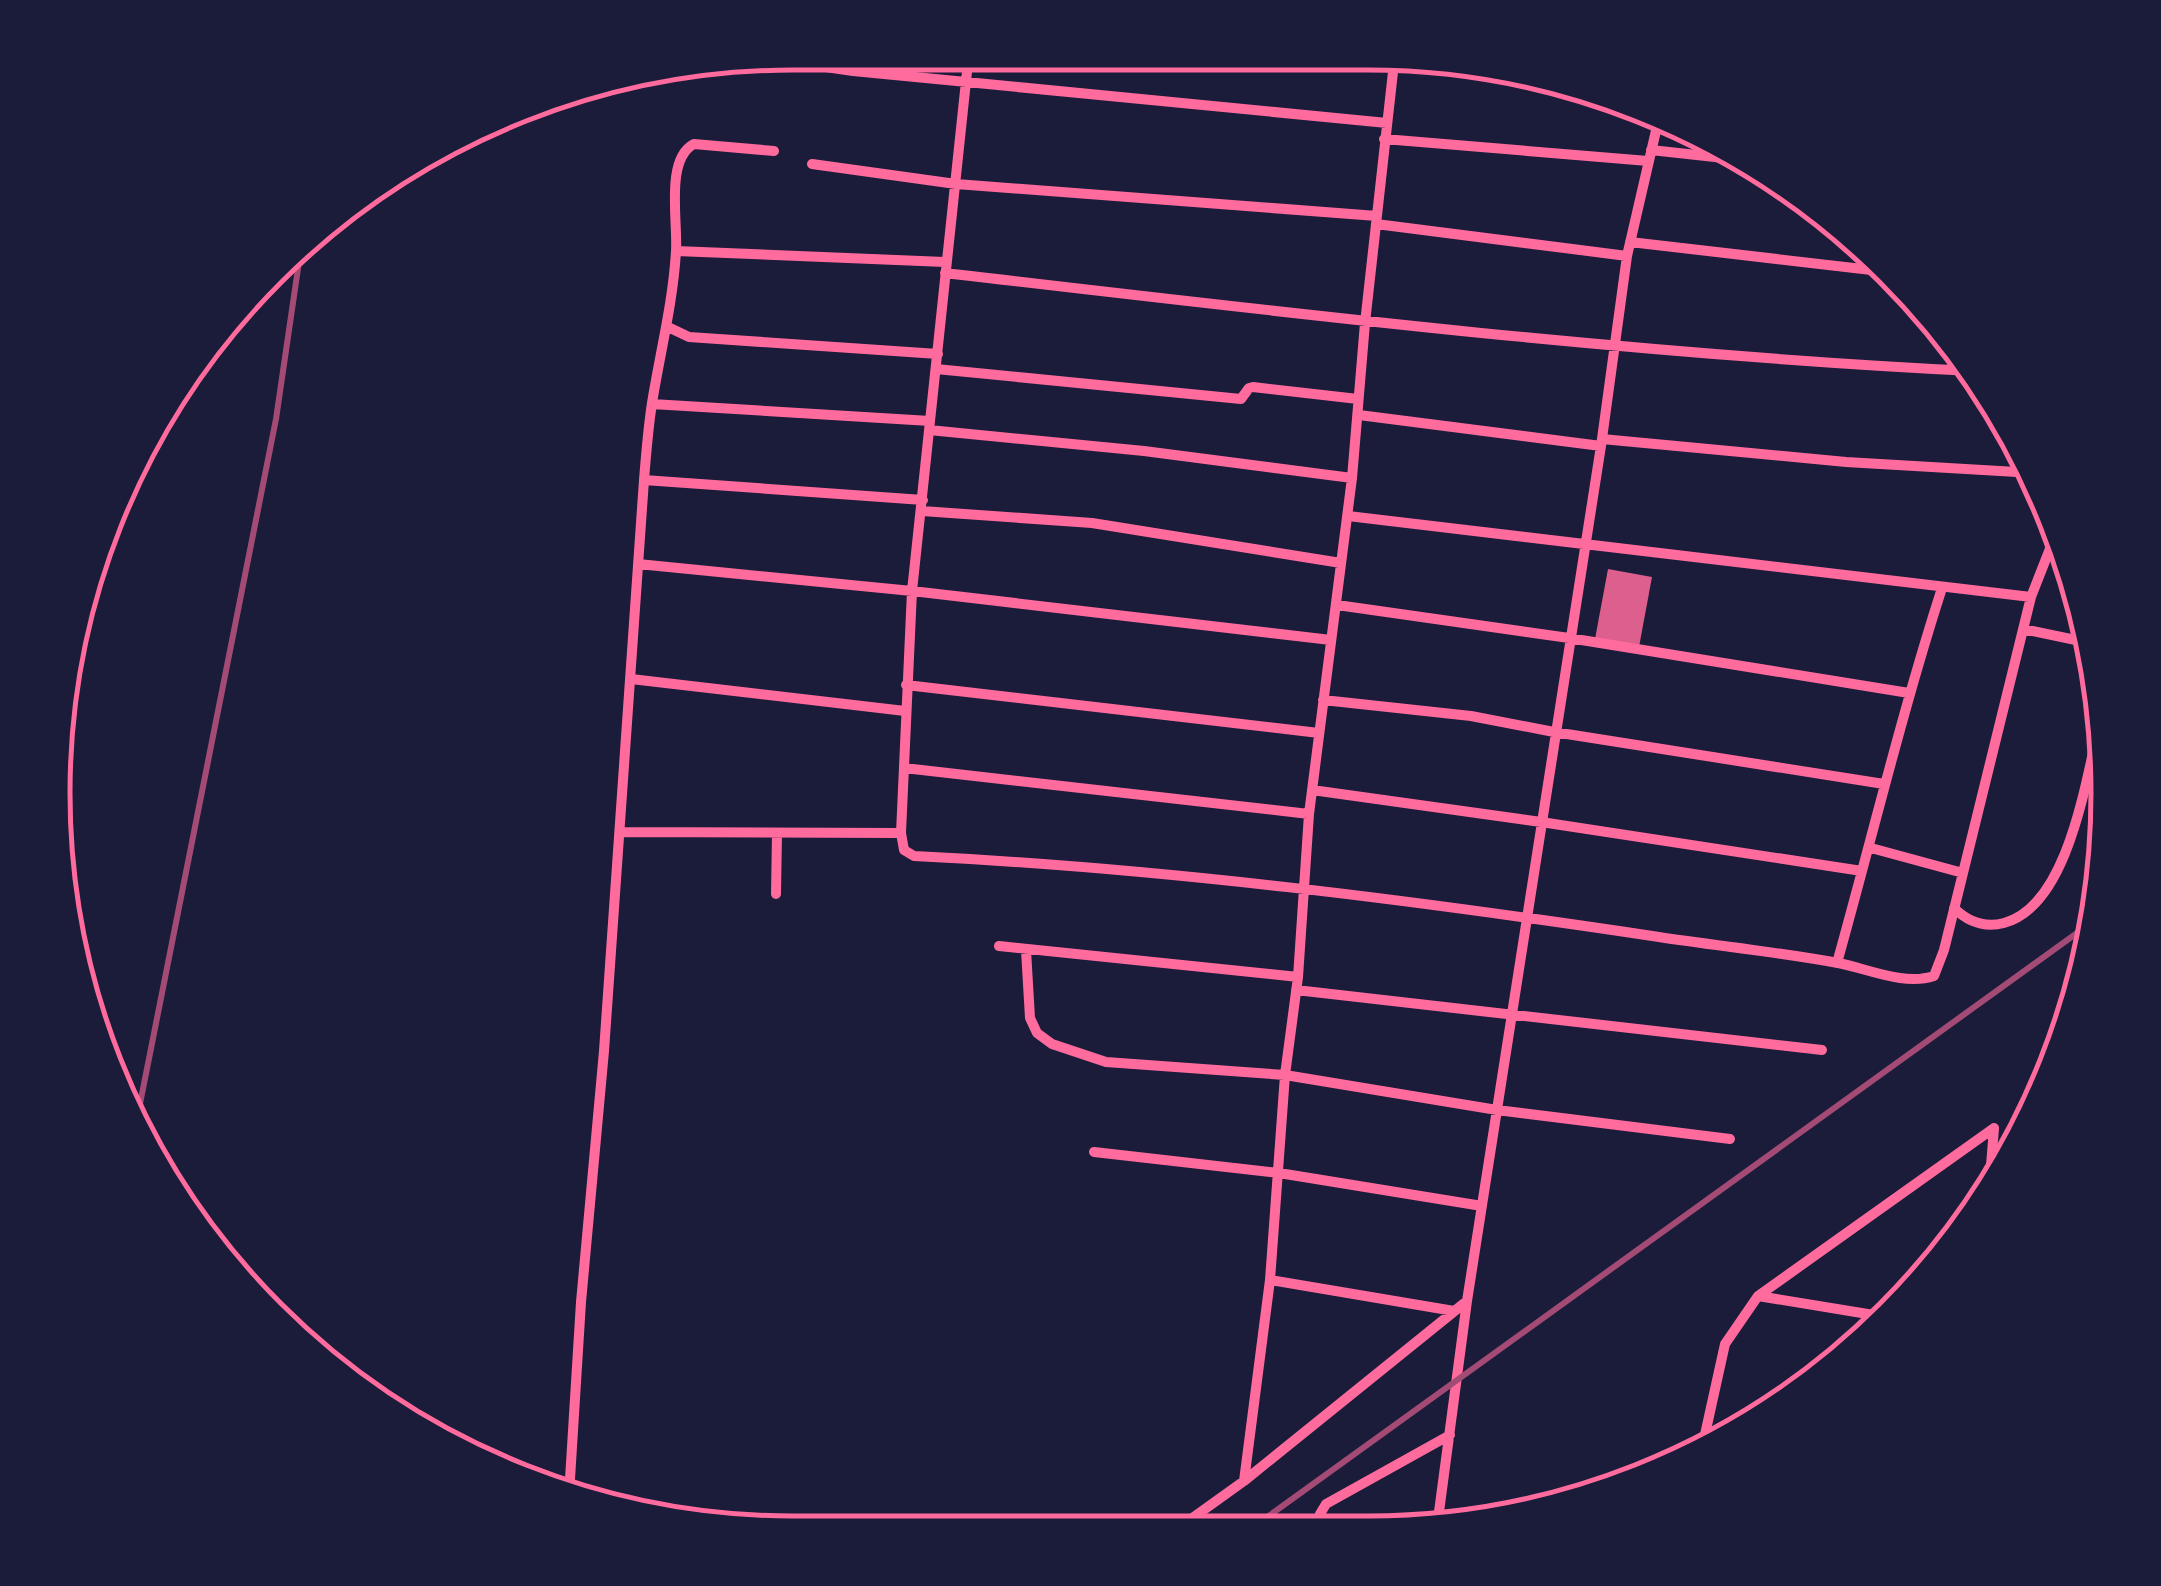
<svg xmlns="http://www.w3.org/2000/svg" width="2161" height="1586" viewBox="0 0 2161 1586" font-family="Manrope,sans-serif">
<rect width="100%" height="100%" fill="#1b1b3a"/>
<!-- building -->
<path fill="#dd5f8e" d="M1608,569L1652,577L1639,647L1595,639Z"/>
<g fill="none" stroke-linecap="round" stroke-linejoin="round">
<!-- minor -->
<path stroke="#ff6b9d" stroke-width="10" d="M969,53L912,591L901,833L904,850L914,856C1163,868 1412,900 1659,937C1718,946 1779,952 1838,963C1869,969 1904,986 1934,976L1944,950L1963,873L1871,848
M757,57L853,71L1387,123
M1384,139L1648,161
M1651,150L1742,160
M812,164L956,184L1377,216
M1376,224L1627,256
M1630,242L1880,271
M676,251L945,262
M945,273C1287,313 1629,354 1973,371
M668,327L689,337L938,354
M936,369L1241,399L1249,388L1253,387L1358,399
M652,404L930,421
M1359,415L1601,446
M929,430L1144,451L1352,478
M1602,439L1846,462L2035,473
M644,480L923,500
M922,511L1092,523L1341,563
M1348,516L2031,597
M638,564L912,591L1331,640
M1337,605L1569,638L1909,693
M2023,629L2090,643
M631,679L905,711
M906,685L1319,733
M1323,700L1471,716L1554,732L1884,784
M904,768L1309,814
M1312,790L1541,822L1862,871
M620,832L901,833
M1963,873L2031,597L2051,546L2053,521
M776,894L777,833
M1954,908C1968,922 1984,928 2004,923C2071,905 2087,771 2102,712
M999,946L1298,977
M1026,950L1030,1018L1037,1033L1052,1044L1106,1062L1285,1075L1497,1110L1730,1139
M1837,963C1872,838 1902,712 1942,588
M1296,990L1822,1050
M1094,1152L1279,1173L1482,1206
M1989,1191L1994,1128
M1270,1280L1454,1311
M1758,1296L1886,1317
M1705,1434L1722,1436
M1702,1448L1725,1344L1758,1296L1994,1128
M1244,1481L1270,1280L1285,1075L1298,977L1309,814L1352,478L1365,323L1395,54
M569,1495L581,1302L604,1051L644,480C646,455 648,429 652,403C660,353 673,303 676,251C678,221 665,159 694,144L774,151
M1437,1527L1467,1301L1601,446L1627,256L1658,122
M1317,1528L1320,1514L1326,1504L1450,1435
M1177,1529L1244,1481L1467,1301"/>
<!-- rail -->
<path stroke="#a44b75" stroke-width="6" d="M136,1124L276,419L301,248
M1252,1528L2095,920"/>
</g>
<!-- crop -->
<path d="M0 0H2161V1586H0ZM793 70H1368A723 723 0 0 1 2091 793V793A723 723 0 0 1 1368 1516H793A723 723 0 0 1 70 793V793A723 723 0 0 1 793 70Z" fill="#1b1b3a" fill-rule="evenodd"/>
<path fill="none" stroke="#ff6b9d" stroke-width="5" d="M793 70H1368A723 723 0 0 1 2091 793V793A723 723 0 0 1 1368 1516H793A723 723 0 0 1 70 793V793A723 723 0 0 1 793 70Z"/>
</svg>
